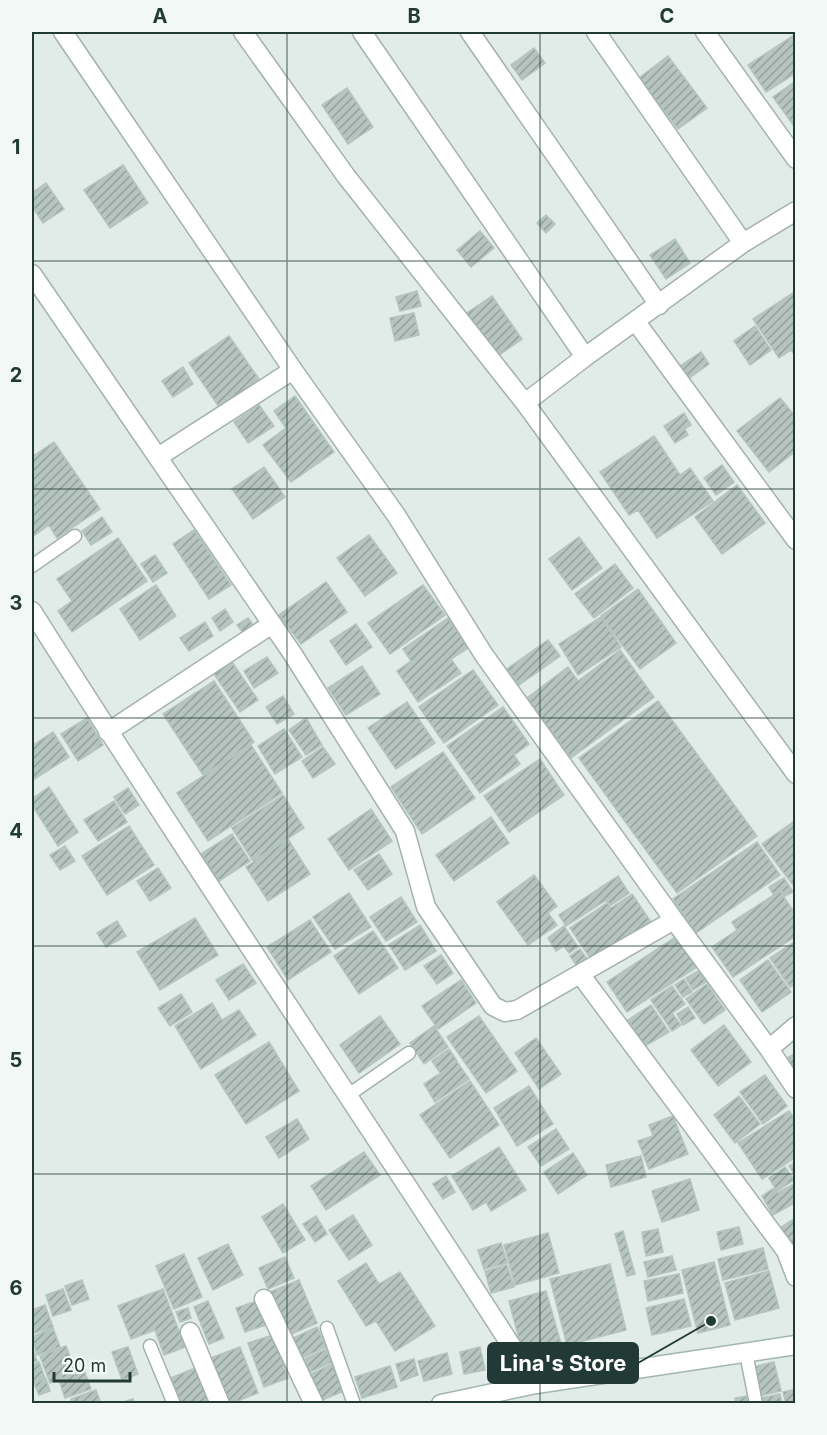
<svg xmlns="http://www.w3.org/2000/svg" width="827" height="1435" viewBox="0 0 827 1435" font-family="Inter,sans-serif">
<defs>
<pattern id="building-hatch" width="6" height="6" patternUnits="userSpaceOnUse" patternTransform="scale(1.5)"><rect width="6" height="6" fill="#b7c5c0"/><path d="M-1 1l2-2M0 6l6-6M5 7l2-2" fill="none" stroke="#94a19d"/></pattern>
</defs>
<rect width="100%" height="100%" fill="#e1ebe7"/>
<!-- building -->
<path fill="url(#building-hatch)" stroke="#b4c4be" stroke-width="1.5" d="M796,34V73L766,92L748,65Z
M534,48L545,63L522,80L511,65Z
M668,56L707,108L678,129L639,78Z
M796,81V129L773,97Z
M347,88L373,127L348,144L322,105Z
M123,165L148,203L110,228L84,190Z
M46,183L64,209L43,223L32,206V193Z
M546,215L555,224L546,233L537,223Z
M480,231L494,248L471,267L457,250Z
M675,239L690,263L666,279L650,255Z
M417,291L421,306L400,311L396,297Z
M796,291V356L791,350L779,358L753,319Z
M492,296L522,339L492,360L461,317Z
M414,313L419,335L395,341L390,318Z
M755,326L771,350L750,365L734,341Z
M229,336L259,379L219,407L189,363Z
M701,352L709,364L688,379L680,366Z
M183,367L193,384L173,397L162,381Z
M295,396L334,452L291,482L263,445L286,428L274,411Z
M780,398L796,417V451L769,472L737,431Z
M259,405L274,426L248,443L234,422Z
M684,413L691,425L685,429L688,435L675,443L664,426Z
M654,436L680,475L690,468L713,501L657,538L638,510L629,515L600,472Z
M54,442L100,509L57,538L49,525L32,537V457Z
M722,465L734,482L716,495L704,478Z
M264,467L285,497L253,519L232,489Z
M737,485L765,523L722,554L695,517Z
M102,517L112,532L91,545L82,531Z
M194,530L231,585L209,599L173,544Z
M369,535L397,573L365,596L337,558Z
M579,537L602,568L572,590L549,559Z
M118,538L147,581L72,632L58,611L72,601L57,579Z
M155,555L167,573L153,582L141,564Z
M615,564L633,588L594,618L575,594Z
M326,582L347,612L301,644L279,615Z
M156,585L176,616L140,640L120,609Z
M423,585L445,615L390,654L368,623Z
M638,589L676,643L640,669L601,616Z
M225,609L233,622L220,631L212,618Z
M601,617L621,647L578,675L559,644Z
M248,618L255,628L245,635L237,625Z
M448,618L468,648L451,659L461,673L418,702L397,671L411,661L403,649Z
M205,622L213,636L189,651L180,638Z
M356,624L372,647L346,665L330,641Z
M548,640L560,656L519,685L507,669Z
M620,650L654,697L571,758L527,698L568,667L578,681Z
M267,657L278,673L254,688L244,671Z
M232,662L258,700L240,712L214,674Z
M362,666L380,694L346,715L328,688Z
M473,670L498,705L444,743L419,707Z
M214,681L254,742L203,775L163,714Z
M283,696L294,714L277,724L266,707Z
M658,701L757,836L677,893L579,758Z
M407,702L435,743L396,769L368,728Z
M503,707L529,744L514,755L520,764L480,793L447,746Z
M87,718L103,745L78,761L61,734Z
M306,718L322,745L306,755L289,730Z
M284,729L302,757L275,774L258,746Z
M53,732L69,757L33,780L32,746Z
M251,745L282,793L208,841L177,793Z
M323,747L335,764L313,778L302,761Z
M443,752L475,798L422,834L391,787Z
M540,759L564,795L509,832L484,796Z
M49,787L78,832L58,846L32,805V799Z
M128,788L139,805L125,814L114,797Z
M283,795L304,828L253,861L232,828Z
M114,801L127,822L98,841L84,820Z
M371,809L392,841L349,870L328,839Z
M491,817L509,843L454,881L436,855Z
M796,820V889L762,844Z
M129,826L154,865L107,895L82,856Z
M232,834L250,861L219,881L201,854Z
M288,839L310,874L268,901L246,867Z
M757,842L780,875L696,933L673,899Z
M65,846L75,861L60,870L50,855Z
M379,854L392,874L368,890L354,870Z
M158,868L171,888L150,901L137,881Z
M534,875L557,906L548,913L557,925L528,945L497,902Z
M618,876L629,893L611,905L606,900L566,926L559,915Z
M784,878L793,892L785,896L781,890L773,894L769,887Z
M780,891L796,915V936L733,977L712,947L737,930L732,922Z
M349,893L371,927L335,949L313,917Z
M632,894L651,922L592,961L570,928L607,903L611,908Z
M401,897L417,922L386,941L370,917Z
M195,918L218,955L160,990L137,952Z
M310,920L331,952L288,980L267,947Z
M117,921L126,936L106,947L97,933Z
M420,925L436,951L405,970L389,945Z
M564,926L578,947L569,953L564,946L556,951L548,938Z
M373,931L398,968L359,994L334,956Z
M677,936L697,967L627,1012L607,982Z
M796,941V984L790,987L770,958Z
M580,949L589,962L579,969L570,956Z
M441,955L453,973L437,984L424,966Z
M768,960L791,992L762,1012L740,980Z
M243,964L256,983L229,1000L216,980Z
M698,971L706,982L693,990L686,978Z
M684,979L692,992L683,997L675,985Z
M461,980L476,1003L438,1029L422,1006Z
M707,984L725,1010L704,1024L686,999Z
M672,986L685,1004L672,1013L681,1025L672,1031L651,1000Z
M181,994L192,1012L170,1026L158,1008Z
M212,1003L222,1020L239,1010L256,1035L201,1069L175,1026Z
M651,1005L669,1032L645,1046L628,1020Z
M688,1007L695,1018L683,1025L677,1014Z
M380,1016L400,1044L359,1073L340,1045Z
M479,1016L517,1071L486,1093L447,1037Z
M724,1025L751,1062L718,1086L691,1050Z
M434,1026L448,1047L424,1064L410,1043Z
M536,1038L561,1074L539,1089L515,1053Z
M269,1042L299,1091L246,1124L215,1075Z
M449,1049L457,1061L440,1073L432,1061Z
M796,1053V1074L787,1058Z
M457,1062L469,1079L435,1102L424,1084Z
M765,1075L787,1106L763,1124L740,1092Z
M470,1081L499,1125L450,1158L420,1115Z
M529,1086L553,1124L517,1146L494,1108Z
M739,1096L760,1124L735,1143L714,1115Z
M789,1111L796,1120V1157L762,1179L738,1143Z
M673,1116L688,1154L649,1169L638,1141L653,1136L649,1125Z
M297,1119L309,1139L279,1158L266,1137Z
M556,1129L569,1149L541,1166L528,1147Z
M499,1147L526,1190L491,1211L486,1202L473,1210L452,1176Z
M364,1152L380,1175L326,1210L311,1186Z
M573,1153L587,1175L558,1194L544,1172Z
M641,1156L646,1177L611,1187L606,1165Z
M796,1162V1177L789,1166Z
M785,1167L794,1180L777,1191L769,1178Z
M446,1176L455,1192L443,1199L433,1184Z
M690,1179L699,1210L662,1222L652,1191Z
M796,1183V1202L773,1215L762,1196L774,1188L777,1193Z
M283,1204L305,1240L283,1253L262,1217Z
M353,1215L372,1245L349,1260L329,1230Z
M316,1216L327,1234L315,1242L303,1224Z
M795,1218L796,1242L791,1245L780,1228Z
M739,1227L743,1244L721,1250L717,1232Z
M658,1229L663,1252L646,1256L642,1232Z
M623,1231L635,1274L627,1276L615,1234Z
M548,1233L559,1273L515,1285L504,1245Z
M501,1243L507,1263L484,1269L478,1250Z
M228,1244L243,1275L213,1290L198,1258Z
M763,1248L768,1269L723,1280L718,1259Z
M184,1254L202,1297L174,1309L156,1266Z
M672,1256L676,1270L648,1277L644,1262Z
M285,1257L294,1278L268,1289L259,1268Z
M714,1262L730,1325L698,1333L682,1270Z
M366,1263L379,1284L400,1272L435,1326L395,1351L376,1321L366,1326L338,1281Z
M610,1264L626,1330L567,1345L550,1279Z
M507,1265L514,1287L491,1293L485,1271Z
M769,1271L779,1308L735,1320L725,1283Z
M679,1274L683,1293L648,1301L644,1281Z
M82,1280L89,1299L72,1305L65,1286Z
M299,1280L317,1323L289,1335L270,1292Z
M63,1289L71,1310L53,1316L46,1295Z
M163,1289L185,1347L164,1355L155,1330L131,1339L118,1306Z
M546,1291L562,1347L524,1358L509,1301Z
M684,1299L691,1326L652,1335L646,1308Z
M260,1300L269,1324L245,1332L236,1308Z
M208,1301L224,1338L209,1344L194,1307Z
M45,1305L53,1327L32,1334V1310Z
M188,1308L191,1318L180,1322L176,1312Z
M317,1327L326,1347L302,1358L293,1338Z
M53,1328L60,1347L37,1355L32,1337Z
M273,1335L288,1378L264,1387L248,1343Z
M66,1346L76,1373L50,1383L40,1356Z
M32,1347L37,1361L32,1362Z
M128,1347L138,1374L122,1380L112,1352Z
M240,1347L258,1393L230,1404H225L208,1359Z
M480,1347L485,1370L464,1374L460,1352Z
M326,1349L332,1362L310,1372L305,1359Z
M447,1353L452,1374L424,1381L418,1361Z
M414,1359L418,1375L401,1381L396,1364Z
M39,1362L45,1378L32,1382V1365Z
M774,1362L781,1391L759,1396L753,1367Z
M332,1364L344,1391L322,1400L311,1374Z
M390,1366L397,1387L362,1398L355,1377Z
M195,1368L210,1404H181L171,1378Z
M84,1370L91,1389L65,1398L59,1380Z
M46,1379L50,1391L39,1395L34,1383Z
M796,1389V1404H786L783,1392Z
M96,1390L101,1404H72L71,1399Z
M780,1394L782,1404H762L761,1398Z
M747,1396L749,1404H736L735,1398Z
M133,1399L135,1404L120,1403Z"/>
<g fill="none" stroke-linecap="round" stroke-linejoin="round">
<defs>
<path id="lane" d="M32,566L75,536
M347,1096L409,1053
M327,1328L354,1404
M150,1346L174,1404
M746,1353L756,1404"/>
<path id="street" d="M243,32L346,176L525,403
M362,32L585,357
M470,32L659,305
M596,32L743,243
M705,32L796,159
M796,211L743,243L585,357L525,403L796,774
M32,274L292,653L405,831L426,907L493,1006L505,1012L517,1010L674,920L484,655L396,515L293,370L63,32
M636,322L796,540
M158,457L293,370
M32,611C196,871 370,1125 536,1384
M108,732L272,624
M674,920L769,1049L796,1089
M580,974L786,1251L796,1277
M769,1049L796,1026
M264,1299L314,1404
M190,1332L220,1404"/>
<path id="secondary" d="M441,1404L536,1384L796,1345"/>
</defs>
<!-- lane casing -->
<use href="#lane" stroke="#a4b2ae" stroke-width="15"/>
<!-- street casing -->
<use href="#street" stroke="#a4b2ae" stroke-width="21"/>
<!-- secondary casing -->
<use href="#secondary" stroke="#a0b6af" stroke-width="21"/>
<!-- lane -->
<use href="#lane" stroke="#fff" stroke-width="12"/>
<!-- street -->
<use href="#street" stroke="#fff" stroke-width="18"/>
<!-- secondary -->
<use href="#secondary" stroke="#fff" stroke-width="18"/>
</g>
<!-- grid -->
<path fill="none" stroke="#223a35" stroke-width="1.5" stroke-opacity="0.55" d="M287,32V1404M540,32V1404M32,261H796M32,489H796M32,718H796M32,946H796M32,1174H796"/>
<!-- callouts -->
<path fill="none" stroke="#223a35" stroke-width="2" d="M711 1321L638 1363"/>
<circle fill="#223a35" stroke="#f1f8f5" stroke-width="2" cx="711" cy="1321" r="6"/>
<rect fill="#223a35" stroke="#223a35" stroke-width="2" x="488" y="1343" width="150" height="40" rx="6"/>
<g font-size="22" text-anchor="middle" font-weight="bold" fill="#fff">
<text x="563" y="1371">Lina's Store</text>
</g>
<!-- border -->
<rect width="827" height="1435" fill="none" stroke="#f1f8f5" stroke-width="66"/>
<!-- scale -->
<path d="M54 1372v9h76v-9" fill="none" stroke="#223a35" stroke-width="3"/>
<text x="63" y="1372" font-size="18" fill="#223a35" stroke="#f1f8f5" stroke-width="4.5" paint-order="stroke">20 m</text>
<rect x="33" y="33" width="761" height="1369" fill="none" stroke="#223a35" stroke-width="2"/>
<g font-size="20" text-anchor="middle" font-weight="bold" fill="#223a35">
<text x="160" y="23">A</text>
<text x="414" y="23">B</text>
<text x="667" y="23">C</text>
<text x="16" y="154">1</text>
<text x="16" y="382">2</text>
<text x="16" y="610">3</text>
<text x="16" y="838">4</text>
<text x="16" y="1067">5</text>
<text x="16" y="1295">6</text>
</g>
</svg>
